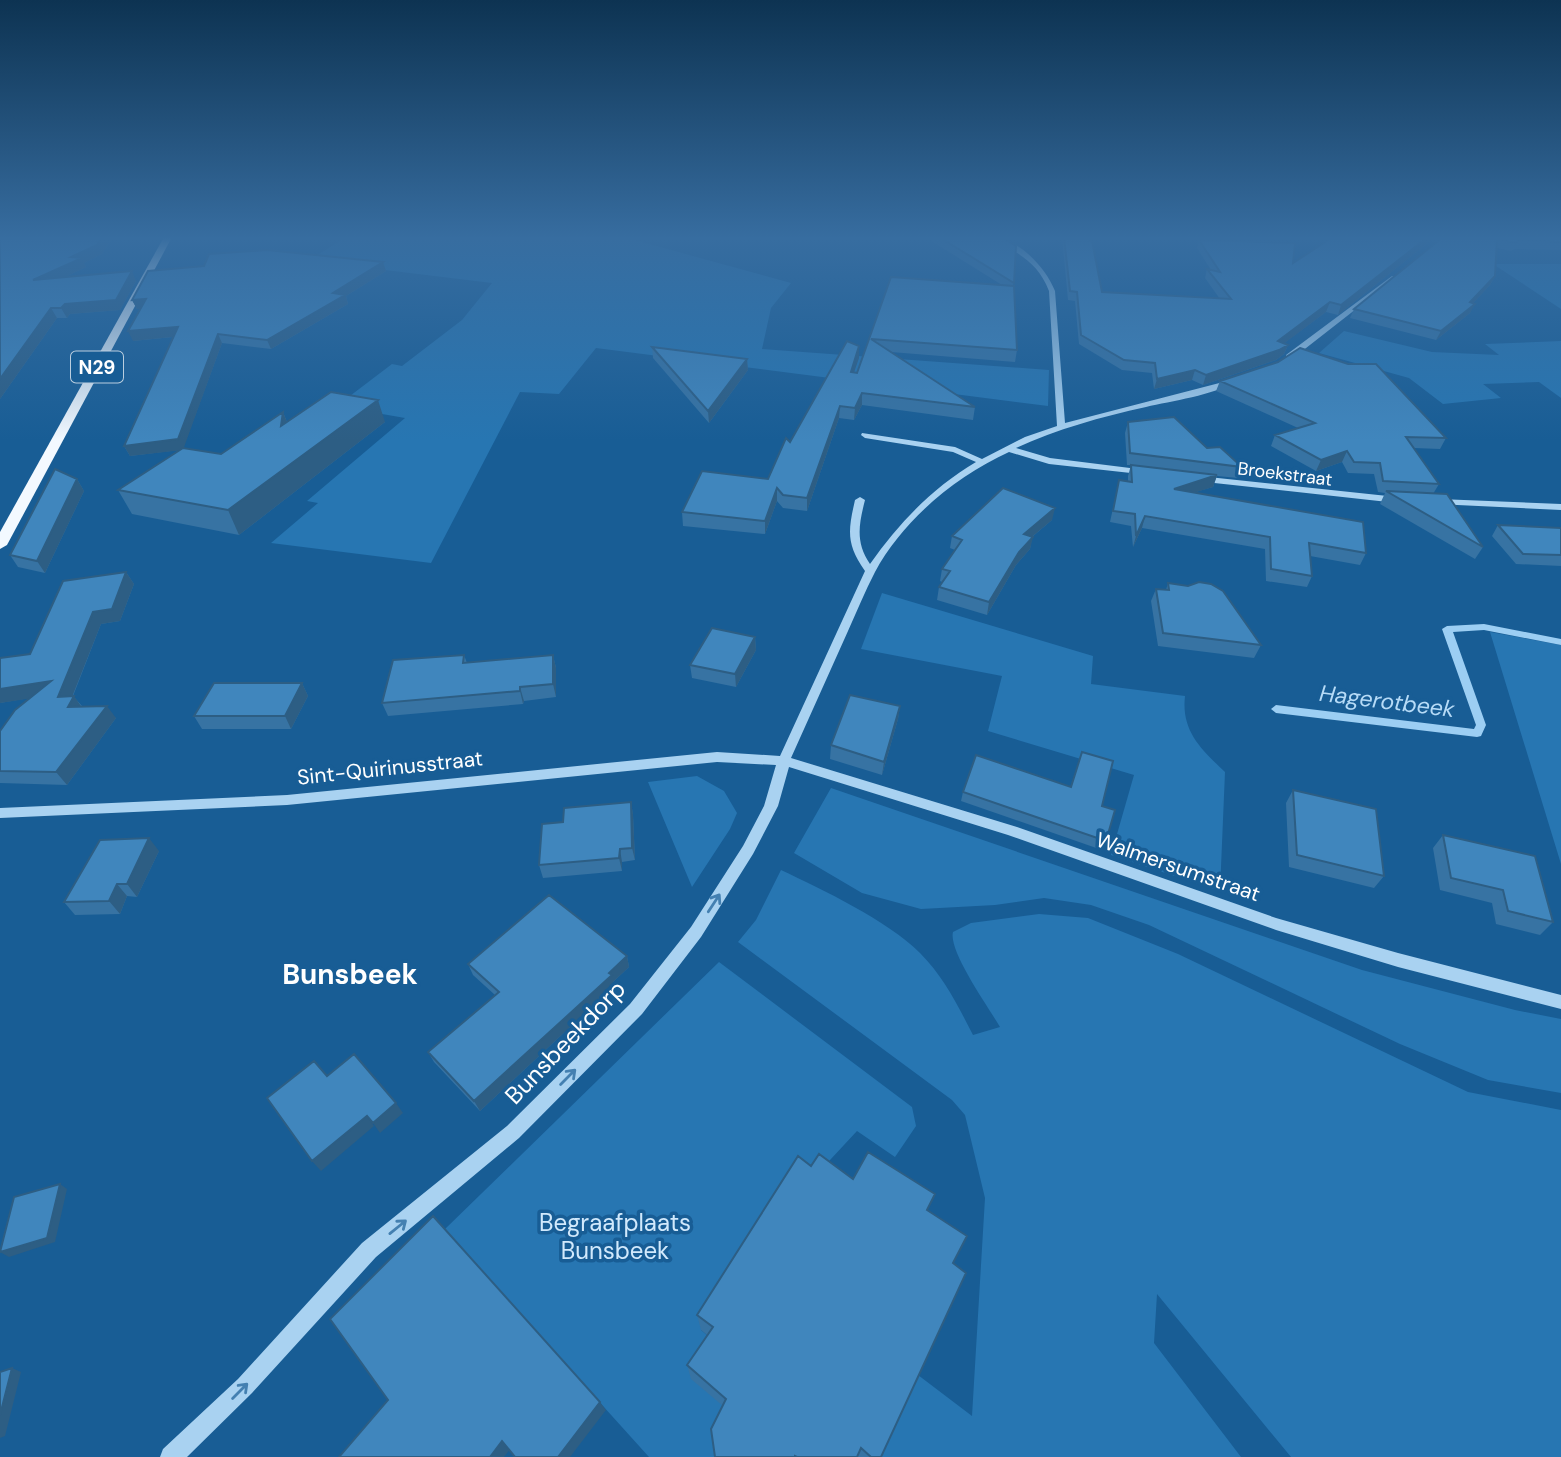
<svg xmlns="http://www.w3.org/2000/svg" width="1561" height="1457" viewBox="0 0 1561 1457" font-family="'DM Sans',sans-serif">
<rect width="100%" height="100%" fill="#185d95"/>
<!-- green -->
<path fill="#2776b2" d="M346,237H624L791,283L771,308L762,349L1049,370L1048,406L596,348L559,394L520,392L431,563L271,543L318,503L307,501L405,418L365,411L342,402L392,364L402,366L462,320L492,283L352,266L313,258Z
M1493,264H1561V309Z
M1344,331L1432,352L1499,355L1485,344L1561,341V398L1539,382L1483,384L1501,398L1443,404L1409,378L1319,353Z
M882,593L1093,656L1091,684L1185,696C1181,731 1201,749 1225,772L1220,891L1111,855L1134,775L988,731L1002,676L861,649Z
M1490,632L1561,645V864Z
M697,776L724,791L737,813L730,829L692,887L648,782Z
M831,788L1362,970L1515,1010L1561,1019V1093L1488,1080L1400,1044L1149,925L1091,905L1044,898L995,905L921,909L862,893L794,853Z
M781,870C823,890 887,920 920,953C944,977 958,1006 973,1035L1000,1027C989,1008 948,951 953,932L971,923L1039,914L1088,918L1178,954L1468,1092L1561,1110V1457H1291L1157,1294L1154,1343L1241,1457H881L918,1375L972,1416L985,1198L965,1115L952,1100L738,942L756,920Z
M719,962L912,1107L916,1126L895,1157L857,1131L817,1174L701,1330L708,1336L729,1411L717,1457H649L444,1230Z"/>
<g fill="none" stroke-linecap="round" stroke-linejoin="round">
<!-- stream -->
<path fill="#9ccef3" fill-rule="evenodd" d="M1484,624L1561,639V645L1484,630L1453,632L1486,725L1481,736L1477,737L1276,713L1271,709L1276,705L1474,729L1476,725L1442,629L1447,626Z"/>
<!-- minor -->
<path fill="#a9d2f1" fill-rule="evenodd" d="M991,237C1018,237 1046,268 1055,291L1065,423L1231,380L1235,382C1214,395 1171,401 1146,407C1101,417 1057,429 1016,448L1050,458L1146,470L1149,471V475L1049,464L1009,452C956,476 903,520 875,572C865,591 857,611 848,631C829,673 810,716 791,758L1017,827L1276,918L1398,953L1561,995V1009L1398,967L1276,930L1008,835L789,767L778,806L753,854L701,937L642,1014L519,1138L376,1257L252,1393L187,1457H160L163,1449L238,1379L362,1243L507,1126L630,1004L691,927L743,846L764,806L776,765L717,762L287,805L0,818V808L287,795L717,752L780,756L865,571C846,544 848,531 855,500L860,497L865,500C859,524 855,542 870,564C899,523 932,488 976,462L953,452L865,438L861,435L862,433L955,447L982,459L1025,437L1057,426L1049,291C1037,260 1017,254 991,237Z
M1392,276L1397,277L1292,359H1286V355Z
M1199,476L1397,497L1402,500L1397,503L1196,481L1195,479Z
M1439,499L1561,504V510L1436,504V500Z"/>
<!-- major -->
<path fill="#f3f9ff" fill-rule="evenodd" d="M164,237H172L7,545L0,549V532Z"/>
</g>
<!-- wall -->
<path fill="#3773a3" d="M0,237H113L102,254L84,263L86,267L65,277L136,281L120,310L70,314L67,318H57L0,399Z
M925,237H1002L1016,246L1013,286L1017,350L1015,362L891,352L975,407L973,420L862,405L854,420L839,418L807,511L783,508L777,501L765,534L683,526L682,512L768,479L790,442L859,346V358L854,372L857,373L891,277L1002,285Z
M1062,237H1085L1102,292L1220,299L1205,278L1207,269L1211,270L1197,248L1199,240L1293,263L1333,237H1435L1338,315L1326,312L1284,343L1288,345L1284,354L1276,360L1203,385L1192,380L1154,389L1152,373L1122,370L1079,344L1075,301L1068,300Z
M1443,237H1561V250L1515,249L1511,251L1497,248L1495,276L1490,285L1473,303L1470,313L1436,340L1350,318L1354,309Z
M383,262L386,271L346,296L348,304L271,349L222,343L183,448L221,454L283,412L287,422H385L239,535L132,514L118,490L179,450L130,456L124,446L173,337L133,341L141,308L137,309L132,300Z
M652,347L747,359L748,370L709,423L653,358Z
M1220,381L1446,438L1440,449L1414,448L1439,484L1433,494L1483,547L1475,559L1380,504L1385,493L1378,492L1374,474L1348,473L1342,462L1316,471L1271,446L1275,435L1298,428L1216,391Z
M1128,422L1242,467L1238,478L1217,476L1213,487L1195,492L1366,553L1360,565L1310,556L1312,576L1307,587L1266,581L1265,549L1142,528L1133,547L1131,526L1110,522L1119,480L1128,481V476L1131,465H1127L1125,433Z
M77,479L84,491L45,573L18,567L10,555Z
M1052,520L1032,537L1030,549L1016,565L987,615L937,600L939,587L942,582L940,581L942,569L955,550L950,548L952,536Z
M1498,525L1561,528V566L1516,564L1492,536Z
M126,572L134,584L120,621L101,624L73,696L82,706L116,718L67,785L0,783V731L29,698L0,703V658L30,654Z
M1168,583L1261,645L1254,658L1158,646L1151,601L1156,589L1166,590Z
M755,637L756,650L736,687L692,678L690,665Z
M464,655L467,663L553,655L556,668V697L524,701L523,704L388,716L382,703Z
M302,683L308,696L291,729H202L194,716Z
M900,706L898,719L882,775L830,759L831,745Z
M1293,790L1384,876L1374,888L1289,867L1286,803Z
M963,792L1102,806L1106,841L1102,850L961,801Z
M631,802L633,815L635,860L622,862V871L543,878L539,865L563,822Z
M1443,835L1553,922L1540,935L1496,924L1492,903L1440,890L1433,848Z
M159,851L137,897L127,896L120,914L75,915L64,902Z
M627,956L629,967L613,982L614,986L480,1111L434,1062L428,1052L495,995L473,975L468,964Z
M811,1166L853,1179L929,1211L954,1264L881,1457H715L723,1406L691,1379L687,1365L707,1335L701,1330L697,1315Z"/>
<!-- shaded-wall -->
<path fill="#2d5e84" d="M102,237H113L102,254L84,263L86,267L38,290L33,280Z
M1428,237H1435L1338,315L1341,305Z
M383,262L386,271L346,296L348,304L271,349L267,340L333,293Z
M132,271L136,281L120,310L70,314L67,318L61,308L65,304Z
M1495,276L1490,285L1466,311L1470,302Z
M146,299L150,308L137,309L132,300Z
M1330,302L1326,312L1274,351L1278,341Z
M1475,304L1470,313L1436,340L1441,331Z
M51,308L57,318L0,399V379Z
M178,327L182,336L133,341L128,331Z
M218,334L222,343L183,450L130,456L124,446Z
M1288,345L1284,354L1276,360L1203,385L1206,375Z
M859,346V358L850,384L851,372Z
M747,359L748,370L709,423L708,411Z
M1195,370L1192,380L1154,389L1157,379Z
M862,393V405L854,420L855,408Z
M378,400L385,422L239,535L228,510Z
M840,406L839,418L807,511V498Z
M283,412L292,435L281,426Z
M1347,451L1342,462L1316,471L1321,460Z
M1217,475L1213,487L1170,500L1174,489Z
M77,479L84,491L45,573L37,561Z
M777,488V501L765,534V521Z
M1055,508L1052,520L1021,546L1024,534Z
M1145,516L1142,528L1133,547L1136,536Z
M1033,537L1030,549L1016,565L987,615L989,602L1019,552Z
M126,572L134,584L120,621L101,624L70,702L74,696L83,709L77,719L58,697L60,694L0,703V689L93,612Z
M755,637L756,650L736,687L735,674Z
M553,655L556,668V697L553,684Z
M302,683L308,696L291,729L285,716Z
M520,687L524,701L523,704L520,691Z
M107,706L116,718L67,785L56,772Z
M900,706L898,719L882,775L884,762Z
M631,802L633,815L635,860L632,848Z
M149,838L159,851L137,897L127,884Z
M620,849L622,862V871L619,858Z
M117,884L127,896L120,914L109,901Z
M627,956L629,967L613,982L614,986L480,1111L474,1101Z
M396,1103L403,1113L380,1133L373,1123Z
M367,1116L374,1126L321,1171L312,1161Z
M60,1184L67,1189L55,1242L9,1257L0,1252Z
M12,1368L21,1372L5,1436L0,1438V1415Z
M600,1402L606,1410L570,1457H558Z
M502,1441L511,1448L504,1457H490Z"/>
<!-- building -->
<path fill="#4086bd" stroke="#2d5e84" stroke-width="2" d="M0,237H102L97,245L71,257L82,258L33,280L132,271L116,300L65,304L61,308H51L0,379Z
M939,237H1002L1016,246L1014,283Z
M1064,237H1085L1092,241L1102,292L1231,299L1207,269L1220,272L1199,240L1295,243L1293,263L1333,237H1428L1341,305L1330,302L1278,341L1288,345L1279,350L1206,375L1195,370L1157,379L1155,363L1124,360L1081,335L1077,292L1070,291Z
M1443,237H1561V242L1519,240L1516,243L1497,239L1495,276L1470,302L1475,304L1441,331L1354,309Z
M267,250L383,262L333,293L345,295L267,340L218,334L178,439L124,446L178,327L128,331L146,299L132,300L148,271L204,266L209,254Z
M891,277L1014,286L1017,350L871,339L975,407L862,393L855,408L840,406L807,498L783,495L777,488L765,521L682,512L702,471L768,479L786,438L790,442L847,341L859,346L851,372L857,373Z
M652,347L747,359L708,411Z
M1300,348L1348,364H1376L1446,438L1406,437L1439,484L1383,481L1380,463L1354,462L1347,451L1321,460L1275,435L1315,423L1220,381L1278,362Z
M331,392L378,400L228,510L118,490L183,448L221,454L283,412L281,426Z
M1174,417L1207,448L1220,447L1242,467L1130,453L1128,422Z
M1131,465L1217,475L1174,489L1363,522L1366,553L1309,543L1312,576L1271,569L1270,537L1145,516L1136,536L1135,514L1113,511L1119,480L1132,482Z
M55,469L77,479L37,561L10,555Z
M1003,488L1055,508L1024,534L1033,537L1019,552L989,602L939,587L950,571L942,569L962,540L952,536Z
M1386,491L1447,494L1483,547Z
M1498,525L1561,528V555L1523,554Z
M126,572L112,609L93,612L58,697L74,696L68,707L107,706L56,772L0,771V731L15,710L51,681L0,689V658L30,654L63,581Z
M1199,582L1211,584L1223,591L1261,645L1163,633L1156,589L1169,590L1168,583L1188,586Z
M712,628L755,637L735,674L690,665Z
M464,655L463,663L553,655V684L520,687V691L382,703L393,660Z
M214,683H302L285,716H194Z
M850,695L900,706L884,762L831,745Z
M1082,752L1113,761L1102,806L1115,810L1106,841L963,792L976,755L1071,787Z
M1293,790L1376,809L1384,876L1297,855Z
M631,802L632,848L620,849L619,858L539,865L542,824L563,822L564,808Z
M1443,835L1535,856L1553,922L1508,911L1503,890L1451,878Z
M149,838L127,884H117L109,901L64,902L100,840Z
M549,895L627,956L609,973L612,975L474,1101L428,1052L499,992L468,964Z
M354,1054L396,1103L373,1123L367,1116L312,1161L267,1098L314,1061L327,1076Z
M868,1152L935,1194L927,1210L967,1236L953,1263L966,1273L881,1457H871L861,1448L857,1457H797L795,1456V1457H715L711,1429L726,1399L687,1365L713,1327L697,1315L798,1156L811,1166L819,1154L853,1179Z
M60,1184L47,1238L0,1252L14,1197Z
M433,1216L600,1402L558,1457H515L502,1441L490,1457H339L388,1400L330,1319Z
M12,1368L0,1415V1372Z"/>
<!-- one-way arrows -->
<defs><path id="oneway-shaft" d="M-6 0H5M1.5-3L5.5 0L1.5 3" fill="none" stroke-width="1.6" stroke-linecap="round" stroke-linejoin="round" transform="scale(1.75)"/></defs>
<g stroke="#4480b1">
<use href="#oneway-shaft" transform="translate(714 903) rotate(-57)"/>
<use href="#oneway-shaft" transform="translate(568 1077) rotate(-45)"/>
<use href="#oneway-shaft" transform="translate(398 1227) rotate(-39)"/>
<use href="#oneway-shaft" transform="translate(240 1391) rotate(-45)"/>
</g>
<!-- sky -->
<linearGradient id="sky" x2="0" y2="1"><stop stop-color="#0d3352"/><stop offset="0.54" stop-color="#376da0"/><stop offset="1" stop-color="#376da0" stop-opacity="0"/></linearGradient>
<rect width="1561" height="441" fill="url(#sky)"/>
<g text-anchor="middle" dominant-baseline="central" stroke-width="7" stroke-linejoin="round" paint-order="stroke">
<!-- far-street labels -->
<g font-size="18" fill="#fff" stroke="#185d95">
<text transform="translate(1285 474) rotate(7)">Broekstraat</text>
</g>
<!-- shield labels -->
<rect fill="#185d95" stroke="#bacedf" stroke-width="2" x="71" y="351.5" width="52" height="31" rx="5"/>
<g font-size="19" font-weight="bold" fill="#fff">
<text x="97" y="367">N29</text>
</g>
<!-- street labels -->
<g font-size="21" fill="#fff" stroke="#185d95">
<text transform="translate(390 768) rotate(-6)">Sint-Quirinusstraat</text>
<text transform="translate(1178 867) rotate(19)">Walmersumstraat</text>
</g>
<!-- water labels -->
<g font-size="23" font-style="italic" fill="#b6dbf7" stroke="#185d95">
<text transform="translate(1387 701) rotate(7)">Hagerotbeek</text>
</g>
<!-- near-street labels -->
<g font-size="24" fill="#fff" stroke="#185d95">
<text transform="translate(565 1042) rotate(-46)">Bunsbeekdorp</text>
</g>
<!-- near-park labels -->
<g font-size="24" fill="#d1e9fc" stroke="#185d95">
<text x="615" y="1222">Begraafplaats<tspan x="615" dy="28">Bunsbeek</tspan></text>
</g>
<!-- near-quarter labels -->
<g font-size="28" font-weight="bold" fill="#fff" stroke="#185d95">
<text x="350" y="974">Bunsbeek</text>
</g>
</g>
</svg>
